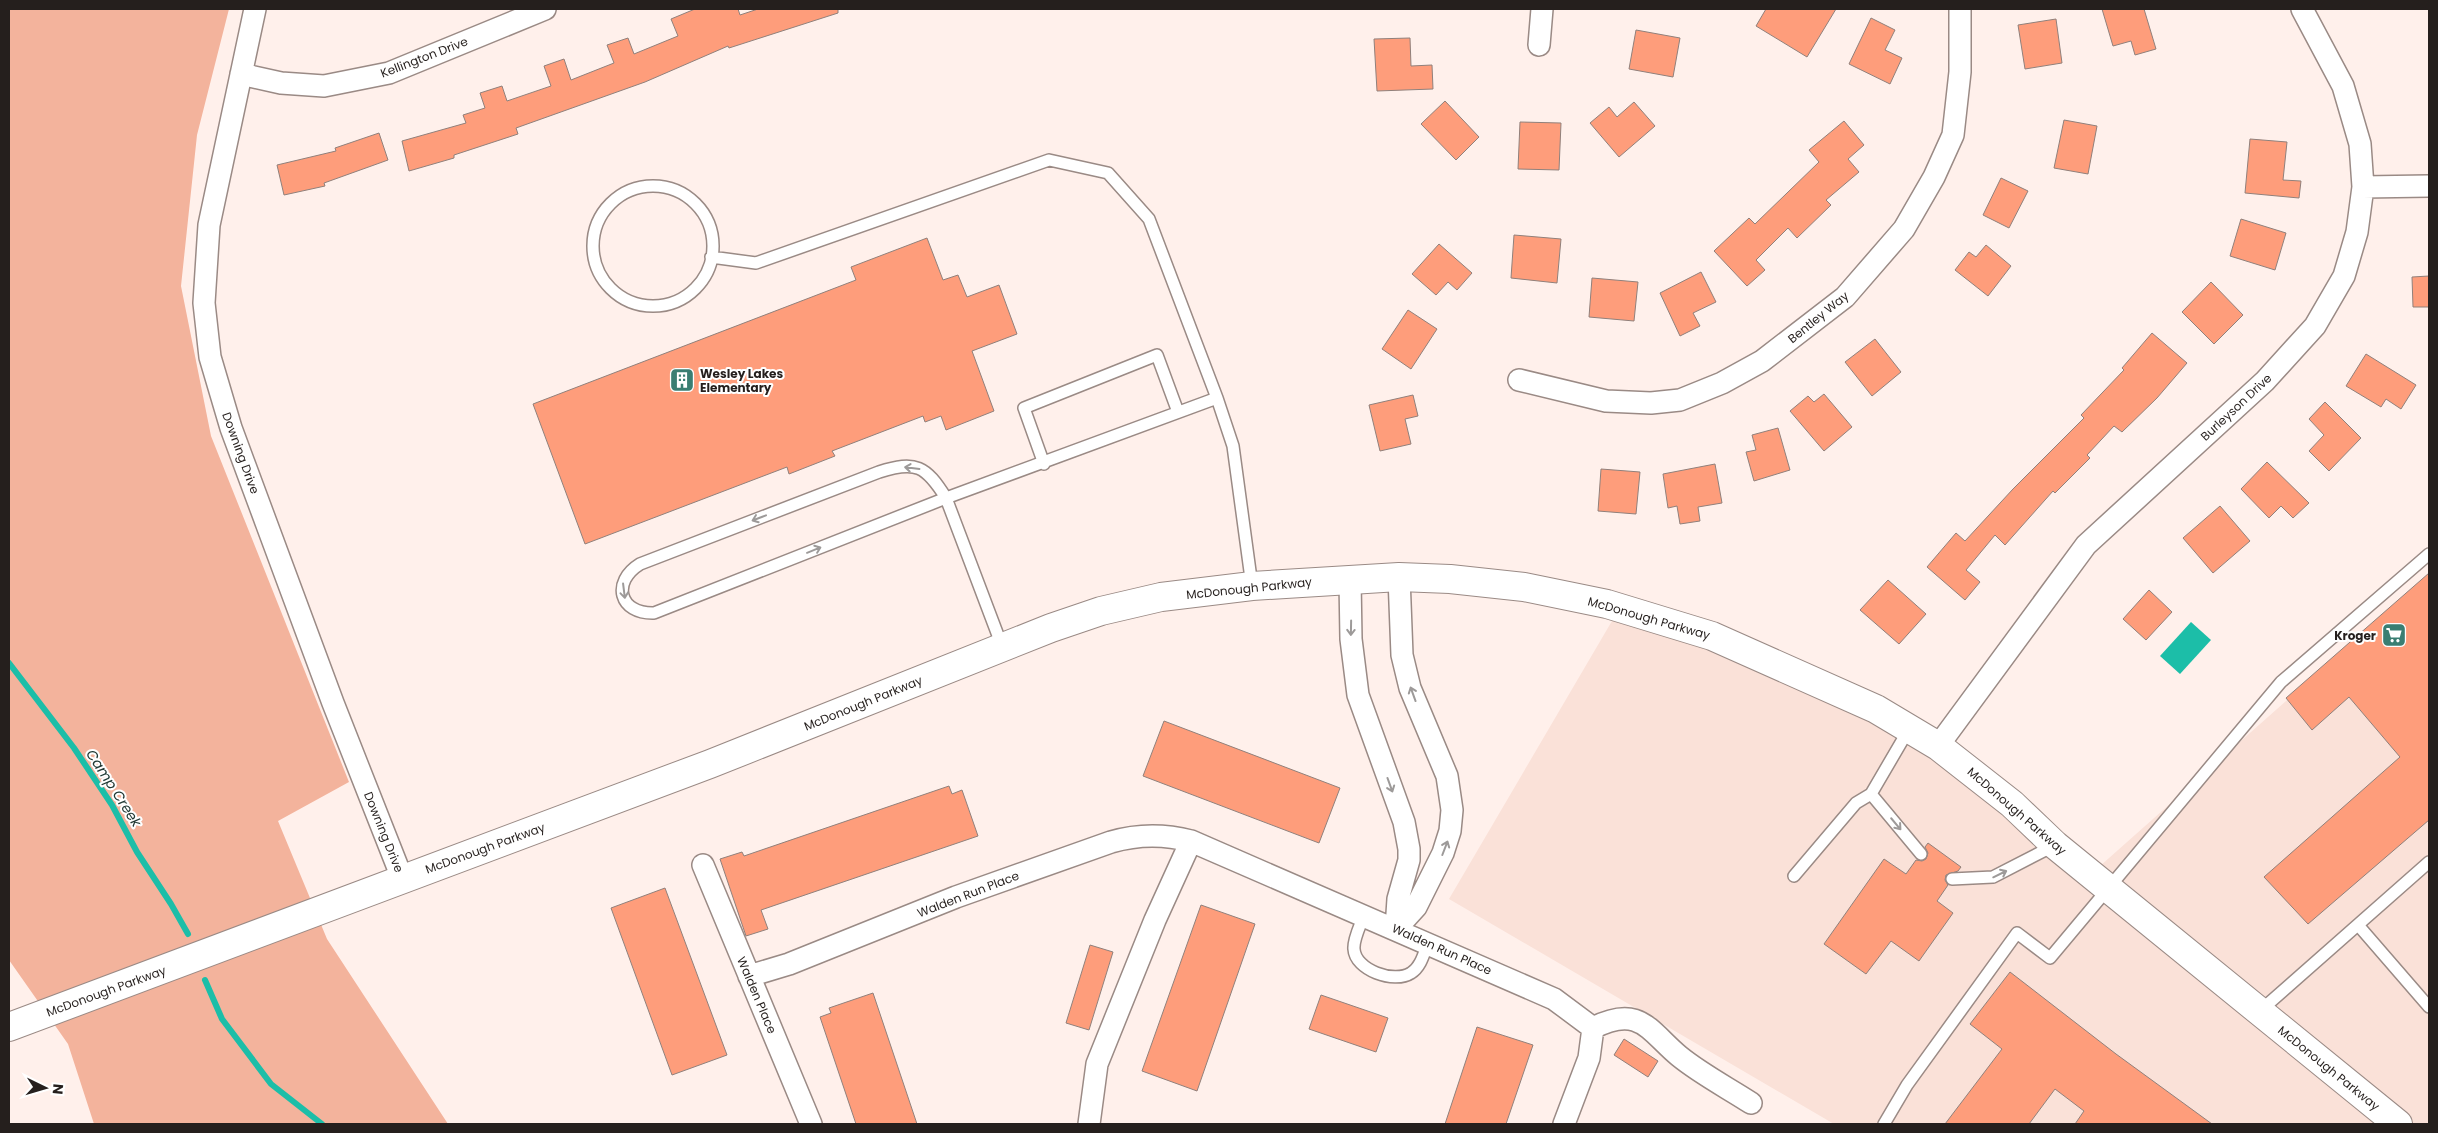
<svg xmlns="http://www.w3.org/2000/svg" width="2438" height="1133" viewBox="0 0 2438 1133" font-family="Poppins,sans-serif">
<rect width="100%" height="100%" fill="#fff0eb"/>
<!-- built -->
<path fill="#fae1d8" d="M2429,574V1124H1834L1449,899L1619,609L1937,737L2082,882Z"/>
<!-- green -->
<path fill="#f3b39c" d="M9,9H229L197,135L181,286L211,436L349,782L278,821L327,939L448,1124H94L68,1044L9,960Z"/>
<!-- water -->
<path fill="#1cbea8" d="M2191,622L2211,640L2180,674L2160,656Z"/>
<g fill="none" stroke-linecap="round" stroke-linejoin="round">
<!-- stream -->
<path stroke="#1cbea8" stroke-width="6" d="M9,663L74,748L112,805L137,852L171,904L188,934
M205,980L222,1019L271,1084L322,1124"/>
</g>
<!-- building -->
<path fill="#fe9d7b" stroke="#90807b" d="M695,9H738L740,15L758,9H838V13L729,48L728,46L645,82L516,128L518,134L454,155V158L409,171L402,141L466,123L463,115L485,108L480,93L502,86L507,101L551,86L544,66L564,59L571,80L614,63L607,45L628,38L634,54L678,36L671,19Z
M1766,9H1836L1807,57L1756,26Z
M2102,9H2144L2156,49L2135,55L2131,41L2113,46Z
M1871,18L1895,30L1885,50L1902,58L1890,84L1849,64Z
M2056,19L2062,63L2025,69L2018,25Z
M1636,30L1680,38L1673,77L1629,69Z
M1410,38L1411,66L1432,65L1433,89L1377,91L1374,39Z
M1445,101L1479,137L1456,160L1421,124Z
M1634,102L1655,126L1619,157L1590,123L1609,107L1617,117Z
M2064,120L2097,126L2088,174L2054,168Z
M1844,121L1864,145L1848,159L1859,172L1826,200L1831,205L1797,238L1788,228L1756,260L1765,270L1747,286L1714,251L1749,218L1755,224L1819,162L1809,150Z
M1520,122L1561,123L1559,170L1518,169Z
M379,133L388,160L324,183L325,186L284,195L277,165L336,151L335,148Z
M2250,139L2287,142L2283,180L2301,181L2299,198L2245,193Z
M2001,178L2028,191L2009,228L1983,215Z
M2241,219L2286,233L2275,270L2230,256Z
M1514,235L1561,239L1557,283L1511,278Z
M927,238L943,280L958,275L967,297L999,285L1017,334L972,351L994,411L946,430L941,416L925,422L923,416L832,451L835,456L789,474L787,467L585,544L533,404L856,280L851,267Z
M1439,244L1472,273L1457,290L1448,282L1436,295L1412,274Z
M1986,245L2011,266L1988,296L1955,270L1969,252L1976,257Z
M1701,272L1716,302L1693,313L1700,326L1680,336L1660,293Z
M2429,276V307H2413L2412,277Z
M1592,278L1638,282L1634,321L1589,317Z
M2211,282L2243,315L2214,344L2182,312Z
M1408,310L1437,329L1411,369L1382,349Z
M2152,333L2187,363L2157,398L2122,432L2114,426L2087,455L2090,458L2055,493L2053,491L2005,545L1995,535L1966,570L1980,582L1965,600L1927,567L1956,533L1965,541L2013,489L2084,418L2081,415L2124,370L2122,368Z
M1875,339L1901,372L1872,396L1845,362Z
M2366,354L2416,385L2401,409L2386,399L2381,407L2346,386Z
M1824,394L1852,427L1824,451L1790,411L1808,396L1814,402Z
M1413,395L1418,416L1405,419L1411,444L1380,451L1369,405Z
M2325,402L2361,438L2329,471L2309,451L2324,435L2309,419Z
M1778,428L1790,470L1754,481L1746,452L1756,450L1752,435Z
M2267,462L2309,503L2293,518L2281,506L2269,518L2241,489Z
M1715,464L1722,503L1698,507L1700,521L1680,524L1677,506L1668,508L1663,474Z
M1601,469L1640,472L1636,514L1598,511Z
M2220,506L2250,541L2213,573L2183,538Z
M2429,573V820L2308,924L2264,877L2400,757L2349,697L2312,730L2286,698Z
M1888,580L1926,614L1899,644L1860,610Z
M2149,590L2172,612L2146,640L2123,619Z
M1164,721L1340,788L1319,843L1143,776Z
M949,786L952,794L962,790L978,836L761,910L768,929L746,936L720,859L742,852L744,856Z
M1928,843L1961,867L1958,871L1946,875L1945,880L1948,885L1937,901L1953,913L1919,961L1891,941L1866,974L1824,944L1884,859L1906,874L1916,860L1922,861L1926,859L1928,853L1925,847Z
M665,888L727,1055L672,1075L611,908Z
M1201,905L1255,924L1197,1091L1142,1071Z
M1090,945L1113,952L1089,1030L1066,1023Z
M2010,972L2116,1054L2212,1124H2075L2084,1111L2055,1089L2029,1124H1945L2002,1049L1970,1024Z
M873,993L917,1124H856L820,1017L831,1013L829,1008Z
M1321,995L1388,1018L1376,1052L1309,1029Z
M1477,1027L1533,1045L1506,1124H1445Z
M1624,1039L1658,1061L1648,1077L1614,1055Z"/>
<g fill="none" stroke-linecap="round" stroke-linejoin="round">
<defs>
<path id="service" d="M593 246a60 60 0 1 1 120 0a60 60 0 1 1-120 0Z
M711,257L756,263L1049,160L1108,173L1149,219L1217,398L1233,446L1252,586
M1044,464L1024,408L1157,355L1178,412
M1002,646L946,498C926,466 916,460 879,472L640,564C611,582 619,614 654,613L946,498L1217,398
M1871,794L1921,854
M1794,876L1856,803L1871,794L1909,729
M1952,879L1993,877L2055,845
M1364,915C1361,924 1353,939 1354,949C1355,970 1394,984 1411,973C1421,967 1424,953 1428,943
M2358,925L2429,1007
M2260,1011L2429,862
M1884,1124L1907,1085L2017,933L2050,958L2281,682L2429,554"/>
<path id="minor" d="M255,9L209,225L204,303L210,357L231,428L333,703L402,878
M1539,45L1542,9
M241,74L281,83L324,86L389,73L545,9
M2363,187L2429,186
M1519,380L1606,401L1651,403L1680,400L1722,383L1762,361L1845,297L1904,229L1934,177L1953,135L1960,72V9
M1350,580L1351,639L1358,695L1404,822L1409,849V860L1398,899L1396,929
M1938,746L2086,545L2265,381L2315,326L2344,276L2357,232L2363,187L2360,144L2343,86L2302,9
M703,865L811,1124
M1396,929L1416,907L1443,853L1450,831L1452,810L1447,776L1410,688L1402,655L1399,577
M749,976L789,964L956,897L1111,842C1138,834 1164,834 1191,841L1554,999L1593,1028
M1593,1028C1640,1004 1649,1031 1679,1056C1701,1074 1728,1088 1751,1103
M1089,1124L1097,1064L1155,920L1191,841
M1564,1124L1589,1058L1593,1028"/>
<path id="tertiary" d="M9,1027L710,764L1051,628L1101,611L1161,597L1252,586L1399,577L1450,579L1524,587L1607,604L1712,636L1876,709L1938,746L2012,804L2055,845L2398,1124"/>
</defs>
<!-- service casing -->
<use href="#service" stroke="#9a8a85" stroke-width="14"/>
<!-- minor casing -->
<use href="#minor" stroke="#9a8a85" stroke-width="24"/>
<!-- tertiary casing -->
<use href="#tertiary" stroke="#9a8a85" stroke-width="30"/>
<!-- service -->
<use href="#service" stroke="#fff" stroke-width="11"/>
<!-- minor -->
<use href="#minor" stroke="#fff" stroke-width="21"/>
<!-- tertiary -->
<use href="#tertiary" stroke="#fff" stroke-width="28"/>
</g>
<!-- one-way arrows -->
<defs><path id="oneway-shaft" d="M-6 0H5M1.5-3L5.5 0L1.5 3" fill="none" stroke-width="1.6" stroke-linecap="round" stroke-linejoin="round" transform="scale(1.25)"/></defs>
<g stroke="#9d9a99">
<use href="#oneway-shaft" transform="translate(912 468) rotate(-173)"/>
<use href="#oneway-shaft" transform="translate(759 518) rotate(159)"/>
<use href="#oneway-shaft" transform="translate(814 550) rotate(-22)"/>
<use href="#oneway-shaft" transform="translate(624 591) rotate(83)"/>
<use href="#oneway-shaft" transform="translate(1351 628) rotate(91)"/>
<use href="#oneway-shaft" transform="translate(1413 694) rotate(-110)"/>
<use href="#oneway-shaft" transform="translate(1390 785) rotate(70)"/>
<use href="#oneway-shaft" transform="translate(1896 824) rotate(50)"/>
<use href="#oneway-shaft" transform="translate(1445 848) rotate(-69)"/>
<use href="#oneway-shaft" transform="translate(2000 874) rotate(-26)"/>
</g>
<!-- icons -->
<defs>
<symbol id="building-square" viewBox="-11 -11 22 22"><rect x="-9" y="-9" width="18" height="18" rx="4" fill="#3a7e72" stroke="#fff"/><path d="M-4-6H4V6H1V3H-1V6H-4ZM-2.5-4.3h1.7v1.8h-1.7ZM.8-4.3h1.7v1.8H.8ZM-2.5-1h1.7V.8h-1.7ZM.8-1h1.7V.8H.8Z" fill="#fff"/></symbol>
<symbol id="supermarket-square" viewBox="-11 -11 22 22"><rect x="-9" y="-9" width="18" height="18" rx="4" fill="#3a7e72" stroke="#fff"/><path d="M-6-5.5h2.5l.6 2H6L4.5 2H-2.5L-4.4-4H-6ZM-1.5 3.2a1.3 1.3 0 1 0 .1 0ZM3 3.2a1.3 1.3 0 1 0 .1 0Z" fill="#fff"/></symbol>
</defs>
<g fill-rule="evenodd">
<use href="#building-square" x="668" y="366" width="28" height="28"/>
<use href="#supermarket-square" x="2380" y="621" width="28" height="28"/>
</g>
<g text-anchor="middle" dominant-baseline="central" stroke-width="4" stroke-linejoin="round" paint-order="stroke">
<!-- street labels -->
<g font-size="12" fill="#251f1d" stroke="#fff">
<text transform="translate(424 57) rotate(-21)">Kellington Drive</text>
<text transform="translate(1818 317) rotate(-39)">Bentley Way</text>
<text transform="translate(2236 407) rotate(-43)">Burleyson Drive</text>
<text transform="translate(241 453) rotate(70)">Downing Drive</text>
<text transform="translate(1249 588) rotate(-6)">McDonough Parkway</text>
<text transform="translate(1649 618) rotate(16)">McDonough Parkway</text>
<text transform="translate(863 703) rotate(-22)">McDonough Parkway</text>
<text transform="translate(2017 811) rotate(41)">McDonough Parkway</text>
<text transform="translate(384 832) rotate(68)">Downing Drive</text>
<text transform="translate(485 848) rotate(-20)">McDonough Parkway</text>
<text transform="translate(968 894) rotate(-21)">Walden Run Place</text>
<text transform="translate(1442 949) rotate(24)">Walden Run Place</text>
<text transform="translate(106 991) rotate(-20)">McDonough Parkway</text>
<text transform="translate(757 995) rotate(67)">Walden Place</text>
<text transform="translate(2329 1068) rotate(39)">McDonough Parkway</text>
</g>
<!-- poi labels -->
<g font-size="12" font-weight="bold" fill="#251f1d" stroke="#fff" text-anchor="start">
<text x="700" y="373">Wesley Lakes<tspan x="700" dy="14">Elementary</tspan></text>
<text x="2376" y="635" text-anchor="end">Kroger</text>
</g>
<!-- water labels -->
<g font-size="14" font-style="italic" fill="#213934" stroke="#fff">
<text transform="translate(114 788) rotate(57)">Camp Creek</text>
</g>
</g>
<!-- border -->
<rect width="2438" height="1133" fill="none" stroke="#251f1d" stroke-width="20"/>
<!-- north arrow -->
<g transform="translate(45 1088) rotate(95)" stroke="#ffffff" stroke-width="4" paint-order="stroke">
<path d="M0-4L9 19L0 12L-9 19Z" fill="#251f1d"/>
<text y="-8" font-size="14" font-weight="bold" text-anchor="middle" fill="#251f1d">N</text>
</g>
</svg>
